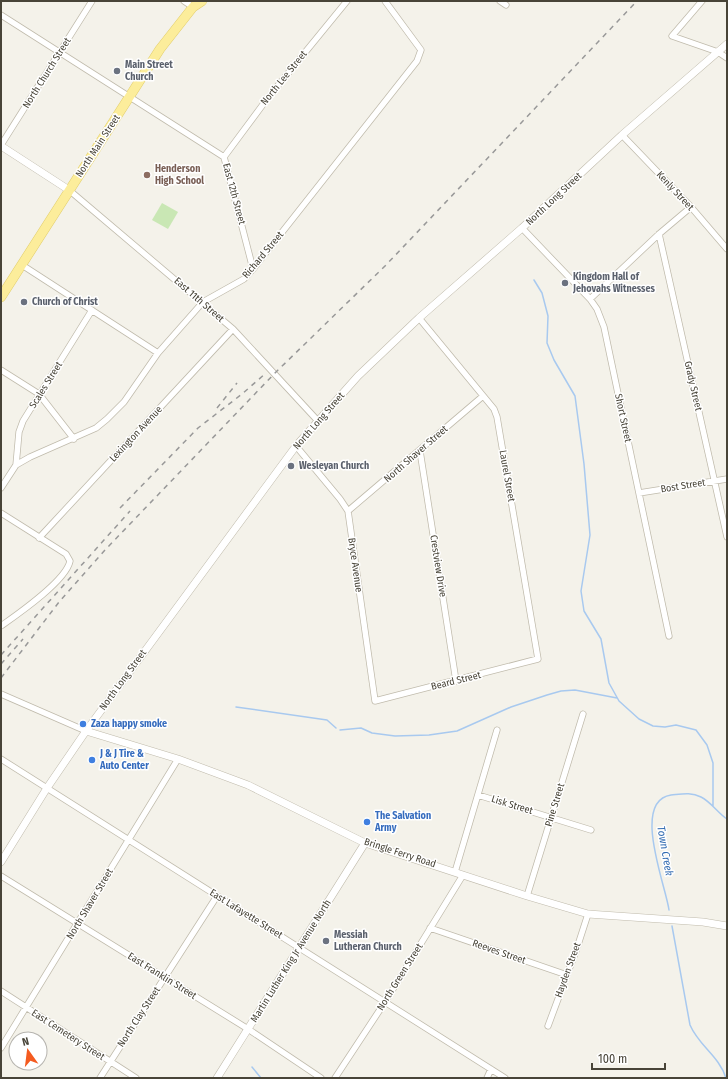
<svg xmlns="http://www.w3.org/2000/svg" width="728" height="1079" viewBox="0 0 728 1079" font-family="'Fira Sans Condensed',sans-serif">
<rect width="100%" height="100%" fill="#f4f2ea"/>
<!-- green -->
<path fill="#c9e7b4" d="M162,203L178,212L168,229L152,220Z"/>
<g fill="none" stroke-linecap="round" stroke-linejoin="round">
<!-- stream -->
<path stroke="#a8c9ef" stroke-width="1.5" d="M534,280L542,293L548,316L547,343L554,360L575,396L584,464L590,535L581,591L584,611L601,639L609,683L619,701L639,719L653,726L665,727L676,725L696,730L707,745L713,763V806
M236,707L327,720L336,728
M340,730L361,728L372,733L395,736L429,735L457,731L511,707L547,695L561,691L575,690L617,698
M669,910C666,886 631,801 671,795C682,794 691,792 701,797C711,802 718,813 727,819
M672,926L690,1025C699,1046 719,1056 726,1078
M252,1067L261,1078"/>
<defs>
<path id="minor" d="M184,1L193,7
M500,1L506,5
M702,1L672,36L718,52L727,58
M1,15L224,157L253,269
M622,135L691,207L727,249
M1,145L92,1
M224,157L267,99L347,1
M69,190L233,329L318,421
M522,228L590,299L597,309L604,327L669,636
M659,234L727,537
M22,265L158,353
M590,299L659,234L691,207
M1,370L39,394L74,439
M296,446L340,499L348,511L375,701L538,659L497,417L494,409L419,318
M420,451L456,681
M16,465L19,432L23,421L92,310
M1,488L16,465L30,457L96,428L107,419L124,402L158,353L203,302L244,279L253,269L417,61L421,50L385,1
M639,493L727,479
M348,511L483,396
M1,513L66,554L70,561C66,581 18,614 1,626
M39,538L233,329
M1,694L86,731
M1,759L505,1078
M478,795L591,830
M455,872L497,730
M1,876L248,1029L321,1078
M527,896L583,714
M430,928L567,975
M1,991L136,1078
M548,1026L577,948L588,914
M1,1048L178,759
M100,1078L217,896
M335,1078L385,1002L463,875
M487,1078L491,1069"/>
<path id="tertiary" d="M1,146L69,190
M86,731L178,759L248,785L365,843L527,896L588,914L703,922L727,926
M1,862L47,788L86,731L296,446L358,376L419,318L522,228L622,135L727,44
M217,1078L365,843"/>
<path id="primary" d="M1,297L160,49L193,7L202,1"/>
</defs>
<!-- minor casing -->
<use href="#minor" stroke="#c0bbac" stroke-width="7"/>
<!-- tertiary casing -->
<use href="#tertiary" stroke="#c0bbac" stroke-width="8"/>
<!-- primary casing -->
<use href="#primary" stroke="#e1cd6b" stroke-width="10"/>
<!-- minor -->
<use href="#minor" stroke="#fff" stroke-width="5.5"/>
<!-- tertiary -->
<use href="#tertiary" stroke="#fff" stroke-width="7"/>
<!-- primary -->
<use href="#primary" stroke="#fced9b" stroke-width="9"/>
<!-- rail -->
<path stroke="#989898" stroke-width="1.5" stroke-dasharray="5 5" stroke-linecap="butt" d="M217,408L237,383
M120,508L198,428L242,394L266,373
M1,655L130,511
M1,664L23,639
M1,678L59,602L105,550L275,373L386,265L637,1"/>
</g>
<!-- markers -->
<g fill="#6b7280" stroke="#fff" stroke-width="1.5">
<circle cx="117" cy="71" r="4"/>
<circle cx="565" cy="283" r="4"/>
<circle cx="24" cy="302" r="4"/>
<circle cx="291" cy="466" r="4"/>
<circle cx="326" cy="941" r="4"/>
</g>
<circle fill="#8d6e63" stroke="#fff" stroke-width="1.5" cx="147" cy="175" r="4"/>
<g fill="#3f7fe0" stroke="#fff" stroke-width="1.5">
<circle cx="83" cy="724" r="4"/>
<circle cx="92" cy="760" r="4"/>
<circle cx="367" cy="822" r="4"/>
</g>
<g text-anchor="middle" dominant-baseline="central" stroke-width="3" stroke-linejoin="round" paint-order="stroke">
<!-- worship labels -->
<g font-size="10" font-weight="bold" fill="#5b616d" stroke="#fff" text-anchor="start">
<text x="125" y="65">Main Street<tspan x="125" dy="12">Church</tspan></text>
<text x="573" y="277">Kingdom Hall of<tspan x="573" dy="12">Jehovahs Witnesses</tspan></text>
<text x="32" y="302">Church of Christ</text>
<text x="299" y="466">Wesleyan Church</text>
<text x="334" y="935">Messiah<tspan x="334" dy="12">Lutheran Church</tspan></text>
</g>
<!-- street labels -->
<g font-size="10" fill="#484438" stroke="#fff">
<text transform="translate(47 73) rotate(-58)">North Church Street</text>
<text transform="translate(284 78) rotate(-51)">North Lee Street</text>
<text transform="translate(98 146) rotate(-57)">North Main Street</text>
<text transform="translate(675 191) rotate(47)">Kenly Street</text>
<text transform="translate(234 194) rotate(75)">East 12th Street</text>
<text transform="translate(554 199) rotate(-43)">North Long Street</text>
<text transform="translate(263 255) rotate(-50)">Richard Street</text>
<text transform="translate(199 300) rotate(41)">East 11th Street</text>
<text transform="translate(46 385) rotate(-58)">Scales Street</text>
<text transform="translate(693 386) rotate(77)">Grady Street</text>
<text transform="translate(623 418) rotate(78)">Short Street</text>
<text transform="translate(319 421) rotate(-49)">North Long Street</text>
<text transform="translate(136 434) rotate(-47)">Lexington Avenue</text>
<text transform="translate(416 454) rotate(-41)">North Shaver Street</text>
<text transform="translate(507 476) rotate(80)">Laurel Street</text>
<text transform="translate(683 486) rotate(-9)">Bost Street</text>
<text transform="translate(355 565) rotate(82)">Bryce Avenue</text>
<text transform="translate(438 566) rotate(81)">Crestview Drive</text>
<text transform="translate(123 680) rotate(-54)">North Long Street</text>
<text transform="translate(456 681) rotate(-14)">Beard Street</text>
<text transform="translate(512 805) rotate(17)">Lisk Street</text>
<text transform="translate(555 805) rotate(-73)">Pine Street</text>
<text transform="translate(400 853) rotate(18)">Bringle Ferry Road</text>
<text transform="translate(90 904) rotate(-59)">North Shaver Street</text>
<text transform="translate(246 914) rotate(32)">East Lafayette Street</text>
<text transform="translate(499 952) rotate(19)">Reeves Street</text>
<text transform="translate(291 961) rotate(-58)">Martin Luther King Jr Avenue North</text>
<text transform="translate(568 970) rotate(-70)">Hayden Street</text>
<text transform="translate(162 976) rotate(32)">East Franklin Street</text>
<text transform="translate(400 977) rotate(-58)">North Green Street</text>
<text transform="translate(139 1017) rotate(-57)">North Clay Street</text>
<text transform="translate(68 1035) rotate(33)">East Cemetery Street</text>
</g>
<!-- education labels -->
<g font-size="10" font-weight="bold" fill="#785e54" stroke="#fff" text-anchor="start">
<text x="155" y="169">Henderson<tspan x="155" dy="12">High School</tspan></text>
</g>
<!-- shop labels -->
<g font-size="10" font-weight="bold" fill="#366cbe" stroke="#fff" text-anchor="start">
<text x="91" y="724">Zaza happy smoke</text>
<text x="100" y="754">J &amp; J Tire &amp;<tspan x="100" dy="12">Auto Center</tspan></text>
<text x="375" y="816">The Salvation<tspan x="375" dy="12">Army</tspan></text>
</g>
<!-- water labels -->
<g font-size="11" font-style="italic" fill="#336cb2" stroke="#fff">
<text transform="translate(665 851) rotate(80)">Town Creek</text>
</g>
</g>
<!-- border -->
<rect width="728" height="1079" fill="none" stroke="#484438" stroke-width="4"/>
<!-- north arrow -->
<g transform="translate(28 1051) rotate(346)"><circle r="19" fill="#ffffff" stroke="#b6b4af"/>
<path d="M0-3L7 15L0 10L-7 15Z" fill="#f45b20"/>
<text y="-6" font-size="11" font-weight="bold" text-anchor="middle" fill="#484438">N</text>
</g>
<!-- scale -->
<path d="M592 1063v6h73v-6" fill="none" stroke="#484438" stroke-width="2"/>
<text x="598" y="1063" font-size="12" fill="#484438" stroke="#ffffff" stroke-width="3" paint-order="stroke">100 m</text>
</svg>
